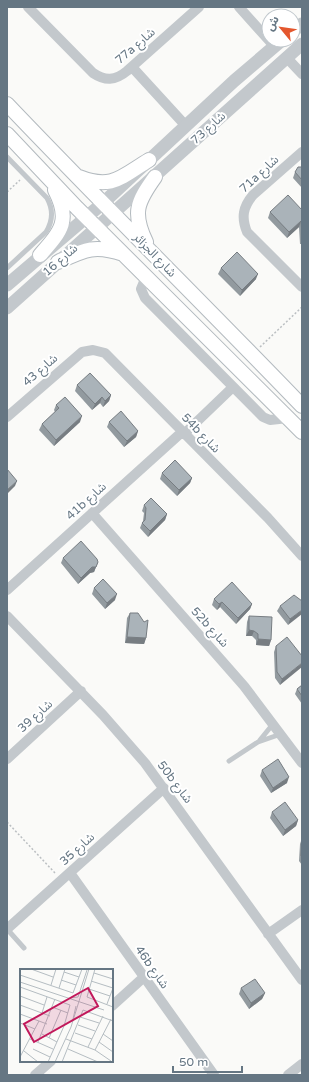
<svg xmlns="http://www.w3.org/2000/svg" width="309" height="1082" viewBox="0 0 309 1082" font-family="'Varela Round','Noto Sans Arabic',sans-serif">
<rect width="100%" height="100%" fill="#fafaf8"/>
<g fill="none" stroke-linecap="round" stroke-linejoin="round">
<defs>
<path id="secondary" d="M7,104C104,206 205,305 302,406
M7,134L77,208L302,432
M79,177C112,190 121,177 149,160
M146,242C132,213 137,202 155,177
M40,255C61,231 71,221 55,190
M58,262C84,250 94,244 123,254"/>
</defs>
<!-- secondary casing -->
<use href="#secondary" stroke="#b3babf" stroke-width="16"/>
<!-- path -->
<path stroke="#bbbfc2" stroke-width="1.5" stroke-dasharray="2 2" stroke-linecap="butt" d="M7,192L20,180
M260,347L302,307
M7,822L55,873"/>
<!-- service -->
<path stroke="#c3c8cc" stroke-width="5" d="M7,157L47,198C53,209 53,221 46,232L7,268
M260,740L273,724
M229,761L258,742L281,734
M7,929L24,948"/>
<!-- minor -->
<path stroke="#c3c8cc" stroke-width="10" d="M28,7L93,73C105,81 115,81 127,71L199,7
M239,7L274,46
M286,57L302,74
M132,67L186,126
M302,152L253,195C243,207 241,217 247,232L302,287
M146,277L141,289L145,298L263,417L270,420L288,418
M7,417L82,352L93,350L105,353L268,518L302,556
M184,434L233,387
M92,513L244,686L302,763
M7,590L182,432
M7,616L103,715L145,763L302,980
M7,759L81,691
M70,873L214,1075
M7,929L164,788
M268,934L302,910
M112,1006L144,977
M35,1075L51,1061
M288,1075L302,1064"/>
<!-- tertiary -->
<path stroke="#c3c8cc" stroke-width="13" d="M293,31L302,24
M7,285L103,203L234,81L282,40
M7,308L302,44"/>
<!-- secondary -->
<use href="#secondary" stroke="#fff" stroke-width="14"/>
</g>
<!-- wall -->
<path fill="#929a9f" d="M302,167V188L293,178L295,172Z
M302,210V244H300L299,227L287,238L268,218L270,212Z
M221,268L256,279L240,296L218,274Z
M77,385L111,395L109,401L103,407L100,403L92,410L75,391Z
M56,405L80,422L54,446L39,430L42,424L55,412L54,410Z
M109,422L138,431L136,437L124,447L107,427Z
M162,473L192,478L190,483L177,496L160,479Z
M144,505L167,514L165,520L148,537L140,528L142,523L143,521L144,513L142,511Z
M63,558L98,562L94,572L90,573L78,584L61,563Z
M94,588L115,600L105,609L92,594Z
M214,599L252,604L250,609L236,624L220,607L217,610L212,605Z
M302,601L288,625L277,611L280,606Z
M130,613L146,638L144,644L125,643L127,618Z
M249,616L271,640L269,646L256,645V640L252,636H246L247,622Z
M276,646L302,656L280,685L275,678L274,652Z
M302,685V704L295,694L297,689Z
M262,770L287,783L271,793L260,776Z
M272,812L298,820L296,826L283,836L270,818Z
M302,838V865L299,861L300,844Z
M241,988L265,993L262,999L249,1009L239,994Z"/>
<!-- shaded-wall -->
<path fill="#777d82" d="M301,221L299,227L287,238L289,232Z
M258,274L256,279L240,296L242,290Z
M111,395L109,401L103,407L105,401Z
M102,397L100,403L92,410L95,404Z
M82,416L80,422L54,446L56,440Z
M138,431L136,437L124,447L127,441Z
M192,478L190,483L177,496L179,490Z
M17,481L15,486L7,494V490Z
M167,514L165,520L148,537L150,531Z
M98,562L94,572L90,573L78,584L81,578Z
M117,594L115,600L105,609L107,603Z
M222,602L220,607L217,610L219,604Z
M252,604L250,609L236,624L238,618Z
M302,610V614L288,625L290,619Z
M249,630L254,631L252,636H246Z
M127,637L146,638L144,644L125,643Z
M258,639L271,640L269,646L256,645Z
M302,663V667L280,685L282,679Z
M289,777L287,783L271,793L273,788Z
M298,820L296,826L283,836L285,830Z
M265,993L262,999L249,1009L251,1003Z"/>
<!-- building -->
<path fill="#aab3b9" stroke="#777d82" d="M298,167H302V180L295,172Z
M288,195L302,210V234L301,221L289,232L270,212Z
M237,252L258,274L242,290L221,268Z
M90,373L111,395L105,401L102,397L95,404L77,385Z
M65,397L82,416L56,440L42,424L59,408L56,405Z
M121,411L138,431L127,441L109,422Z
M175,460L192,478L179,490L162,473Z
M7,469L17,481L7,490Z
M151,498L167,514L150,531L142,523L145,520L146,508L144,505Z
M81,541L97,559L98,562L96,567H92L81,578L63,558Z
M103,579L117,594L107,603L94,588Z
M232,582L252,604L238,618L222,602L219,604L214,599Z
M294,595L302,601V610L290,619L280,606Z
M130,613H138L144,622L148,620L146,638L127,637Z
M249,616L272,617L271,640L258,639V634L254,631L249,630Z
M287,637L302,656V663L282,679L277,672L276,646Z
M302,685V696L297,689Z
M278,759L289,777L273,788L262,770Z
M285,802L298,820L285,830L272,812Z
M302,838V857L301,856Z
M255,979L265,993L251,1003L241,988Z"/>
<g text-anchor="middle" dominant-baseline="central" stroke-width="4" stroke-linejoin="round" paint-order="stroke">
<!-- street labels -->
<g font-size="12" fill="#657683" stroke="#fff">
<text transform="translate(135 46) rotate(-41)">77a شارع</text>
<text transform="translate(208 128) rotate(-42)">شارع 73</text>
<text transform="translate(259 174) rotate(-43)">71a شارع</text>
<text transform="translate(155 255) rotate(46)">شارع الجزائر</text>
<text transform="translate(60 260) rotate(-41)">شارع 16</text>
<text transform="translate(40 370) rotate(-41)">شارع 43</text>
<text transform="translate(201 433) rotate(46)">54b شارع</text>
<text transform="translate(86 501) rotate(-42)">41b شارع</text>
<text transform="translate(210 627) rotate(48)">52b شارع</text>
<text transform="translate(35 716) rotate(-42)">شارع 39</text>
<text transform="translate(175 782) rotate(53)">50b شارع</text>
<text transform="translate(77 849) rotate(-42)">شارع 35</text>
<text transform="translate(152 967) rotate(55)">46b شارع</text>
</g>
</g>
<!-- overview -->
<g transform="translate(20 969)">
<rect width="93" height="93" fill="#fafaf8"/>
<path fill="none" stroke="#b5bdc2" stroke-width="1" d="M11,0L33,8M75,0L67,28L93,38M44,3L59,8M74,4L93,10M0,6L53,24L62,0M41,11L56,16M71,12L93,19M0,13L84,41M31,16L36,0M0,18L50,36L44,57L28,93M39,19L45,0M69,20L90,27M0,27L24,36M50,29L58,28L67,1M87,35L93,19M0,36L30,47M32,38L48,44M22,44L27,28M0,45L27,55M60,48L79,54M53,50L56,37M0,54L15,60M58,56L75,62M55,64L72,70M22,65L37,73M83,65L93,72M29,69L41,41M10,70L33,80M46,70L75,81L91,92M18,73L35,30M79,73L93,83M68,78L83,47M13,80L30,88M48,80L78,93M75,81L91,50M4,82L18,93M0,88L19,52M35,93L51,58L69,0M42,93L63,41L93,52"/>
<path fill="#c2185b" fill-opacity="0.15" stroke="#c2185b" stroke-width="2" d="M68,19L78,37L14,73L4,55Z"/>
<rect width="93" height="93" fill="none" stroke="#657683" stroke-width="2"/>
</g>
<!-- border -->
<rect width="309" height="1082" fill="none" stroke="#657683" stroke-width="16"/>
<!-- north arrow -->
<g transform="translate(281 28) rotate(299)"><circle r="19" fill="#ffffff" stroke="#c1c8cd"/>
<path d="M0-3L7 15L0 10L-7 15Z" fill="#e4572e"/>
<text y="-6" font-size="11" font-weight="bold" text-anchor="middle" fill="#657683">ش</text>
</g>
<!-- scale -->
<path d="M173 1066v6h69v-6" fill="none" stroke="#657683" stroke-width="2"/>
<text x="179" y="1066" font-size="12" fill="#657683" stroke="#ffffff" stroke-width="3" paint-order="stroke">50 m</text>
</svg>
